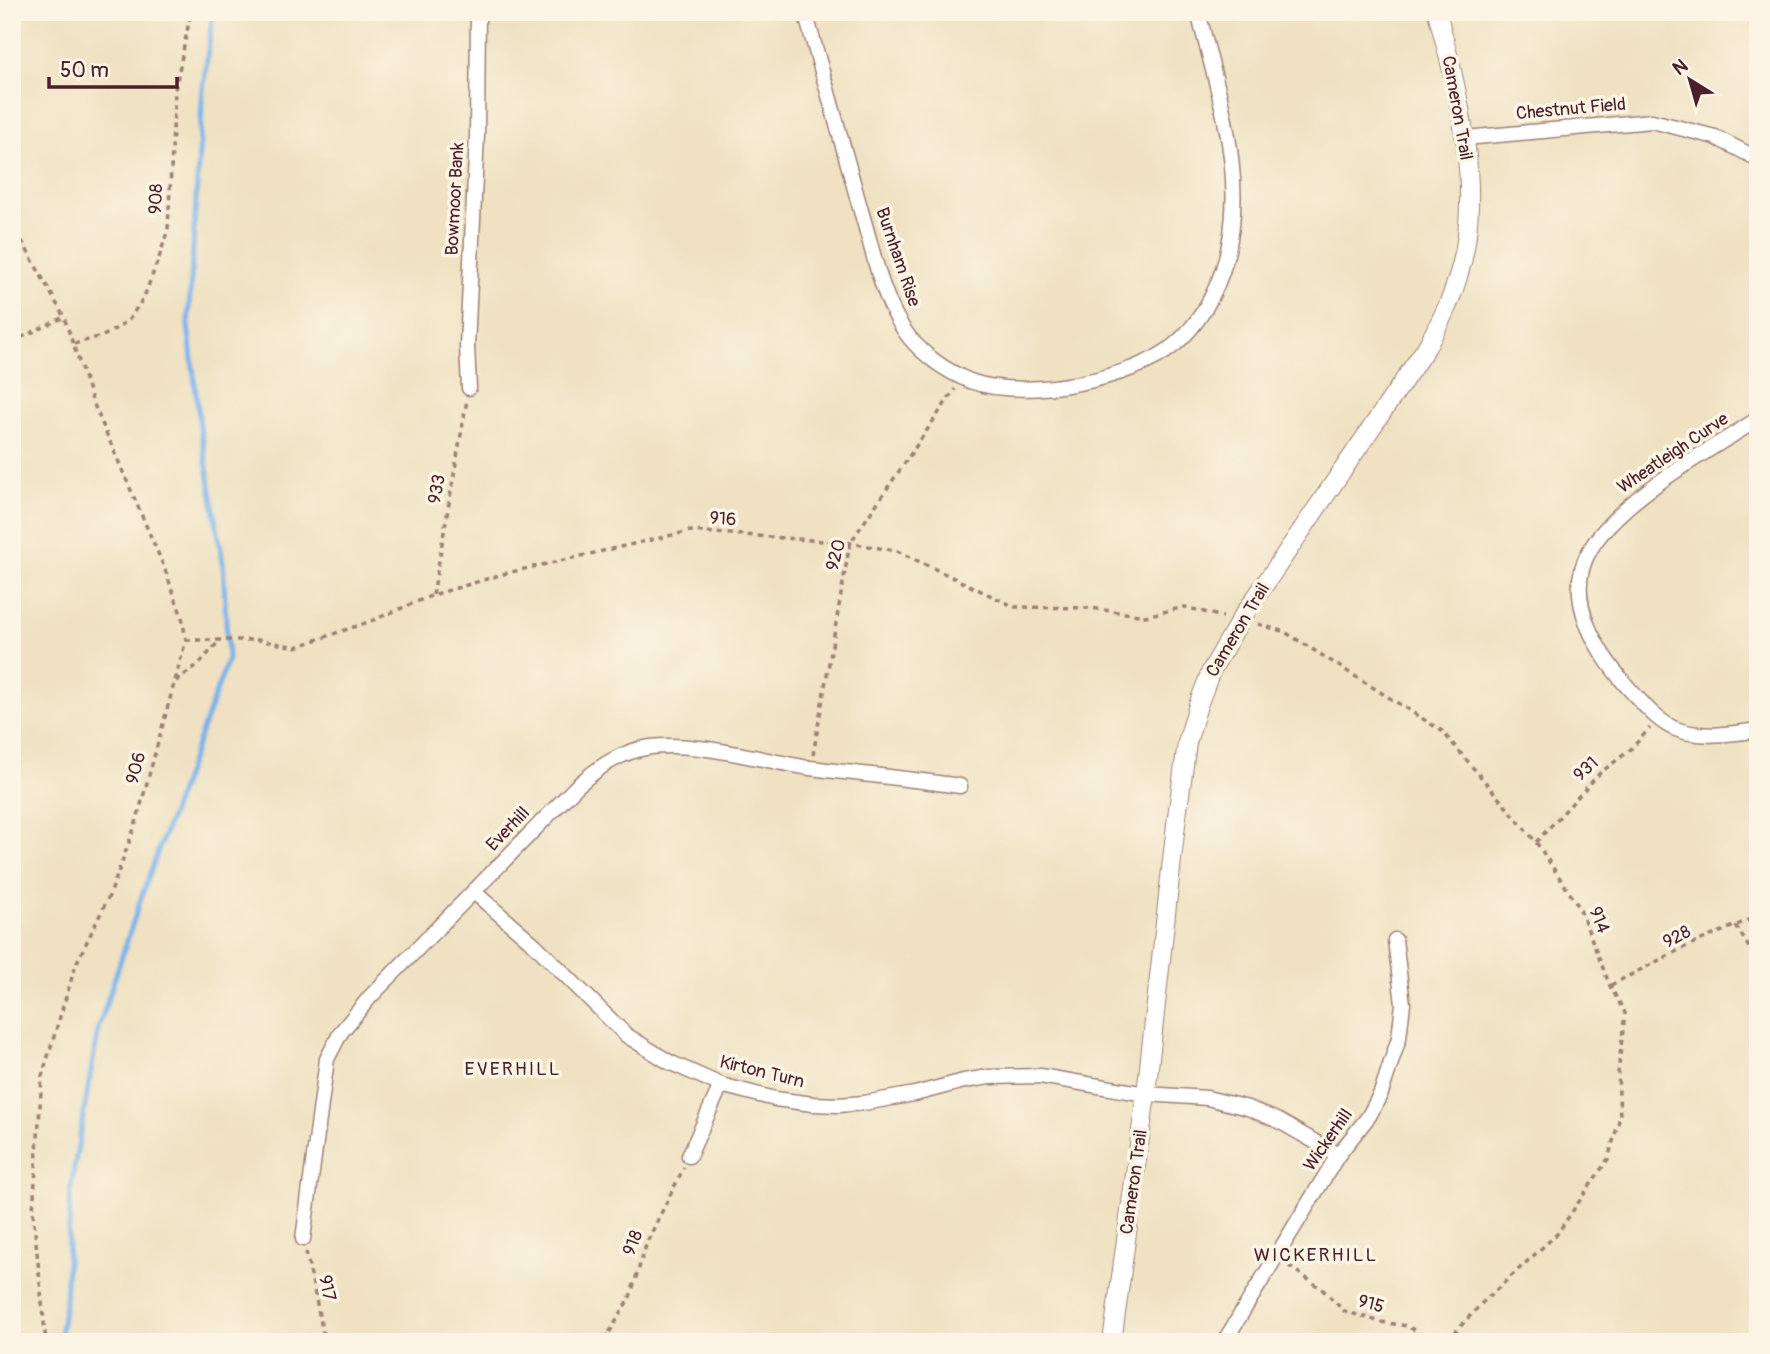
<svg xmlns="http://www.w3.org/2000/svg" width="1770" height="1354" viewBox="0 0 1770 1354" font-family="Pangolin,sans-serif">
<rect width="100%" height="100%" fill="#fcf5e5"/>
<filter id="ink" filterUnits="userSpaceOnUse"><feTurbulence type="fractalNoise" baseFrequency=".0143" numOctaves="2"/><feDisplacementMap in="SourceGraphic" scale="14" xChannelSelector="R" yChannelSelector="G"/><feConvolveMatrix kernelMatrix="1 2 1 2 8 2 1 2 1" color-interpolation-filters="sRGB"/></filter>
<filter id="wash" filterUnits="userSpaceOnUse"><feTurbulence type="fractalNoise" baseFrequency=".00686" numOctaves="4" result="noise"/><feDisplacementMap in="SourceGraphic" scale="28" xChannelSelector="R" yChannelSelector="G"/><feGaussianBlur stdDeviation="1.57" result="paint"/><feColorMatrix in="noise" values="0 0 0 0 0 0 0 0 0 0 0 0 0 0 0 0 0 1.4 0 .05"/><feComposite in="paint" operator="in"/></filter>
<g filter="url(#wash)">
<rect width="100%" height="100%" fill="#efe1c1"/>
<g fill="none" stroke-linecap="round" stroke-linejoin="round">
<!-- stream -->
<path stroke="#79b3ea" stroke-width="5" d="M59,1342L65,1303L71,1186L99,1026L141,898L228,659L223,562L200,426L188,325L203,89L213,12"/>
</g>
</g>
<g filter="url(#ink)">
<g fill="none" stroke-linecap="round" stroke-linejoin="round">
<defs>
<path id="minor" d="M805,12C824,78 843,145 861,211C873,250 881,296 904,330C917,350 940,367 961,377C1010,403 1120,382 1165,352C1193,333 1211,303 1222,272C1251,185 1219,97 1198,12
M1465,138L1652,121L1715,137L1758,159
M469,388L467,346L477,135L478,12
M1758,419C1707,452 1620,498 1590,550C1561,599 1599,656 1633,693C1645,706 1657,720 1673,728C1698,739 1732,734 1758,730
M474,892L535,945L626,1035L669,1062L721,1085L775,1099L813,1104L838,1105L864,1103L915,1094L964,1081L989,1077L1040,1076L1146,1094L1207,1098L1248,1108L1279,1121L1338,1155
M689,1156L721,1085
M303,1239L327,1059L341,1032L370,997L577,786C599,767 621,751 651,747C696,741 764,761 810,768C860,774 910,779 960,786
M1224,1342L1338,1155L1369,1116L1381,1093L1399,1038L1403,1004L1395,940"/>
<path id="tertiary" d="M1112,1342L1146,1094L1176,824L1187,743L1198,705L1211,671L1241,619L1426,348C1438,326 1450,304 1457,280C1485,196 1459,95 1437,12"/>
</defs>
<!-- minor casing -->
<use href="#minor" stroke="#9c8076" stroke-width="17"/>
<!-- tertiary casing -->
<use href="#tertiary" stroke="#9c8076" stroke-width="20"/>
<!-- path -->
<path stroke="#9c8076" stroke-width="3.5" stroke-dasharray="5 5" stroke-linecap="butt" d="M12,223L64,317L92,400L164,567L182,617L186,640L136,823L111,892L76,964L42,1076L33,1212L46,1342
M12,342L64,317
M74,344L105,335L128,321L144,297L160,255L168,229L175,90L191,12
M433,595L467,400
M1258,624L1285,632L1442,731L1536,842L1579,907L1610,986L1625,1013L1618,1073L1620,1117L1608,1159L1557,1234L1482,1303L1446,1342
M186,640H258L296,647L371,621L433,595L507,573L690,531L850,543L897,551L1015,607L1091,608L1145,616L1185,607L1223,617
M176,681L199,664L220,640
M813,755L850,543L955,389
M1536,842L1600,773L1630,750L1650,728
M1736,926L1758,962
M1611,985L1687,946L1758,916
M306,1252L325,1342
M1289,1266L1323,1290L1344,1311L1381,1322L1408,1326L1431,1342
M597,1342L608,1335
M609,1342L608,1335L630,1297L647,1242L684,1167"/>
<!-- minor -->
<use href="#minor" stroke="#fff" stroke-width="14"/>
<!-- tertiary -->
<use href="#tertiary" stroke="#fff" stroke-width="18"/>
</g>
</g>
<g text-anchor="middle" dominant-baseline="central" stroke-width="7" stroke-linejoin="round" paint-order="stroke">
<!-- street labels -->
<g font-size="18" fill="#4a1f2b" stroke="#fcf5e5">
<text transform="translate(1457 108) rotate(80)">Cameron Trail</text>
<text transform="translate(1571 109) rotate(-5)">Chestnut Field</text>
<text transform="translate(156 199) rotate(-87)">908</text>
<text transform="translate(455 199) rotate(-87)">Bowmoor Bank</text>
<text transform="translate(898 257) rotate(71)">Burnham Rise</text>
<text transform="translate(1673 453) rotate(-34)">Wheatleigh Curve</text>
<text transform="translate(437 489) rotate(-80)">933</text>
<text transform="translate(723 519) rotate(4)">916</text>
<text transform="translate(836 555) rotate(-75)">920</text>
<text transform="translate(1238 630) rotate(-59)">Cameron Trail</text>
<text transform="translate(136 768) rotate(-75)">906</text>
<text transform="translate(1586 769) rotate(-42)">931</text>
<text transform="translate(508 829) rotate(-46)">Everhill</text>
<text transform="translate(1599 920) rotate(68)">914</text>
<text transform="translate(1677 937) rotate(-27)">928</text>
<text transform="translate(762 1072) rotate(14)">Kirton Turn</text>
<text transform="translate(1328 1140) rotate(-55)">Wickerhill</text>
<text transform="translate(1134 1182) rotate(-82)">Cameron Trail</text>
<text transform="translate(633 1243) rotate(-69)">918</text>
<text transform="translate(327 1288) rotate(78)">917</text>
<text transform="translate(1371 1304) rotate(15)">915</text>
</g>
<!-- neighbourhood labels -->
<g font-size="19" letter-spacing="2" fill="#4a1f2b" stroke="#fcf5e5">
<text x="513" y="1069">EVERHILL</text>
<text x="1316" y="1255">WICKERHILL</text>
</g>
</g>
<!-- margin -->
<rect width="1770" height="1354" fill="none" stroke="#fcf5e5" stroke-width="42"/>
<!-- north arrow -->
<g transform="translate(1690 80) rotate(323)" stroke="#fcf5e5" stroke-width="5" paint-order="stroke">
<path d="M0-5L12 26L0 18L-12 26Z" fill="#4a1f2b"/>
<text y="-10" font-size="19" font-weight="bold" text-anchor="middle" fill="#4a1f2b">N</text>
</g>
<!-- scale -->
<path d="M49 77v10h128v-10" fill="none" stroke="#4a1f2b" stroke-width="3.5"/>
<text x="60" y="77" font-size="21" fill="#4a1f2b" stroke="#fcf5e5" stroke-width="5" paint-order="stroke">50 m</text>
</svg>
